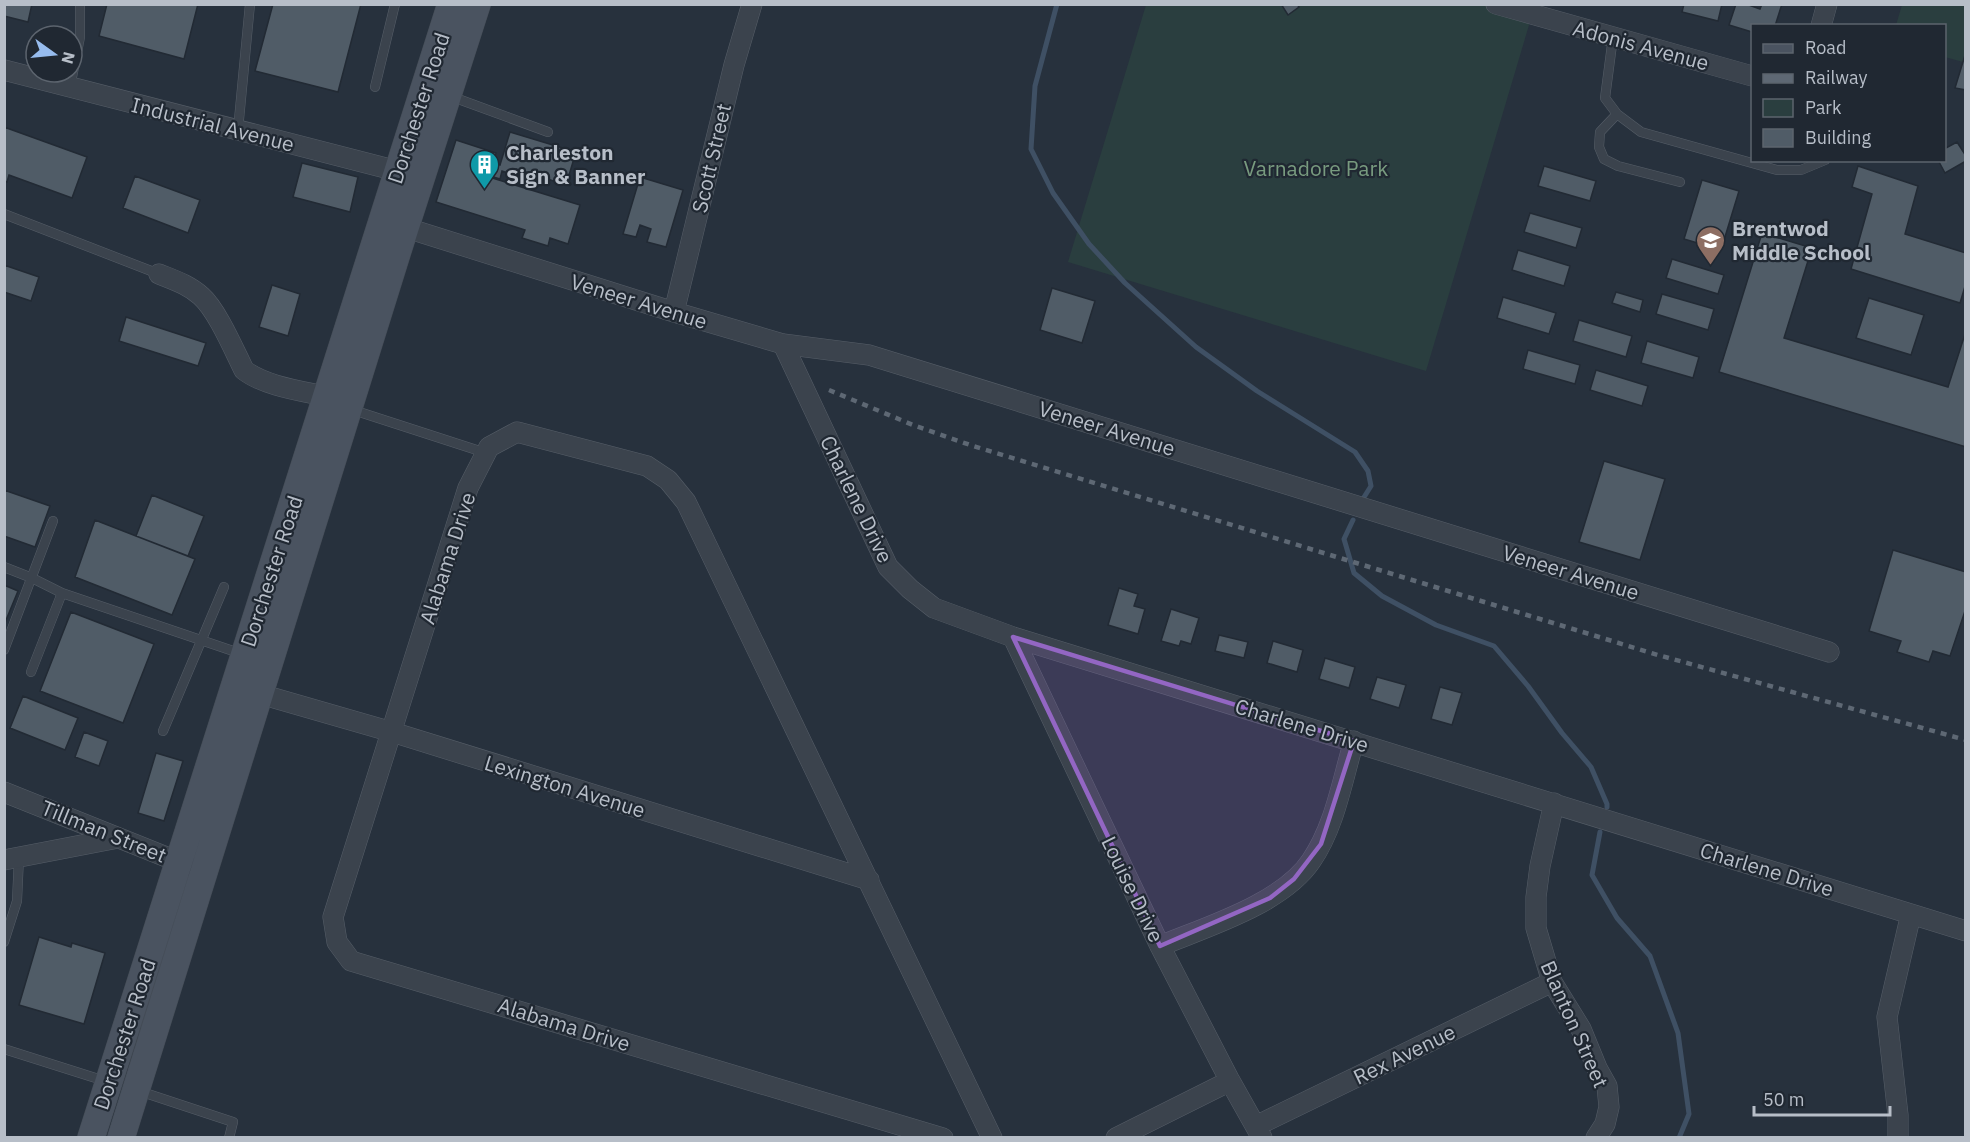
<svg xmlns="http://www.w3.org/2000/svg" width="1970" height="1142" viewBox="0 0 1970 1142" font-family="'IBM Plex Sans',sans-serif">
<rect width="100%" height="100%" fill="#27313d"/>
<!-- green -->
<path fill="#2a3e3f" d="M1496,4L1532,15L1426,371L1068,262L1146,5Z
M1902,5H1965V52L1963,62L1945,57L1944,26L1896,25Z"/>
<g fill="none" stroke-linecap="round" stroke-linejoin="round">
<!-- stream -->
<path stroke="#3f5064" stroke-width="5" d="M1057,4L1035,86L1031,149L1053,193L1089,244L1125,283L1196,347L1257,391L1355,452L1368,471L1371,486L1361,502
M1353,520L1344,539L1354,573L1382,596L1436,625L1494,646L1528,686L1562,733L1591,767L1607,804V807
M1600,832L1592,875L1617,918L1650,956L1678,1033L1689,1114L1679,1138"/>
</g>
<!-- building -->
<path fill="#505c67" stroke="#222a34" stroke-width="1.5" d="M4,4H32L28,22L4,16Z
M107,4H198L184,59L99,36Z
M273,4H361L338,92L255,71Z
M1281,4H1297L1299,7L1288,15Z
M1684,4H1722L1718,21L1682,12Z
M1736,4H1746L1760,9L1762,4H1782L1775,26H1752V32L1729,25Z
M1966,52V90L1955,88Z
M4,127L87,157L72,198L9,175L7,182L4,181Z
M510,132L576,152L566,185L516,169L514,175L502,171L500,179L490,176L494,163L500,165Z
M456,140L496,153L489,177L580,205L568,244L550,238L548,246L522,238L525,230L436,202Z
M1957,142L1966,156V161L1945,173L1938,160H1944V149Z
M302,163L358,177L350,212L293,197Z
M1544,166L1596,181L1590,201L1538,186Z
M1858,166L1918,186L1905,234L1966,253V283L1960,303L1851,269L1872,194L1852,187Z
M135,176L200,200L188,233L123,208Z
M640,177L683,190L666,247L647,242L651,229L640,225L636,237L623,234Z
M1702,180L1739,191L1721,250L1684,239Z
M1530,213L1582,228L1576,248L1524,232Z
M1762,233L1812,248L1784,338L1948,387L1966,331V447L1719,372Z
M1518,250L1570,266L1564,286L1512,270Z
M1672,259L1724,275L1718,294L1666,278Z
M4,265L39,277L31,301L4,292Z
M272,285L300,294L288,336L259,327Z
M1052,288L1095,301L1082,343L1040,330Z
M1616,292L1643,300L1640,312L1612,303Z
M1662,294L1714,309L1708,330L1656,314Z
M1503,297L1556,313L1549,334L1497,318Z
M1869,298L1924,315L1911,355L1856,338Z
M126,317L206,343L198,366L119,341Z
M1579,320L1632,336L1626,357L1573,341Z
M1647,341L1699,357L1693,378L1641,363Z
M1528,350L1580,365L1575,384L1523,369Z
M1596,370L1648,386L1642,406L1590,390Z
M1604,461L1665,479L1640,560L1579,542Z
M4,490L50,506L35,547L4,536Z
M152,495L204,516L188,556L136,536Z
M95,520L195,559L172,615L75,577Z
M1893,550L1966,572V608L1950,656L1933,651L1929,662L1897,652L1901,641L1869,631Z
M4,585L18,591L4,625Z
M1119,588L1138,594L1134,606L1145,609L1138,634L1108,625Z
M1171,609L1199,618L1191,644L1181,641L1179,646L1161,641Z
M71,612L154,644L123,723L40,691Z
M1219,635L1248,642L1244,658L1215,651Z
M1273,641L1303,650L1297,672L1267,663Z
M1325,658L1355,667L1349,688L1319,679Z
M1377,677L1406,685L1399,708L1370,699Z
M1440,687L1462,693L1452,725L1431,719Z
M23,696L78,718L65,750L10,728Z
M84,732L108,741L99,766L75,757Z
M156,753L183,761L164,821L138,813Z
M39,937L71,947L72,943L105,953L84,1024L19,1005Z"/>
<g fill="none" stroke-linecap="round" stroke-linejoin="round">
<defs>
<path id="service" d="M1613,37L1605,98L1617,114L1641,132L1777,170H1801L1825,160
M70,87L80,37V4
M375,87L395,4
M450,96L548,132
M1617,114L1600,132L1599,147L1604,159L1618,166L1680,182
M238,130L250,4
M4,214L159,274
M350,409L486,453
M4,567L32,578L62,593L242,654
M4,650L53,521
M31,672L62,593
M163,731L224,587
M4,942L17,901L19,857
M4,1049L105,1081
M139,1091L233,1122L229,1138"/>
<path id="minor" d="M1496,4L1752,76
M1821,26L1827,4
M4,70L409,174
M394,224L674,312L783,344L869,355L1829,652
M159,274C174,280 189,285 201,296C217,310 234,350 244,370C267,388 310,392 338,399
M674,312L734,65L752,4
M783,344L888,567L910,589L934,608L1013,637L1966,931
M1013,637L1160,946L1230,1081L1262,1138
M260,694L392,732L869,880
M4,792L189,866
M1554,803L1540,866L1536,897V928L1552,982L1581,1029L1597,1068L1607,1086L1609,1107L1605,1124L1596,1138
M4,860L118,838
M1160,946C1206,927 1282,904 1311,861C1335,826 1342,781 1354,741
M1256,1126L1552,982
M943,1138L351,961L337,942L333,917L468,488L489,447L517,432L647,466L668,480L686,502L992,1138
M1116,1138L1230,1081
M1898,1138V1115L1887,1017L1911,914"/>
<path id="secondary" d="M91,1138L451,4
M121,1138L397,253L477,4"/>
</defs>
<!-- service casing -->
<use href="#service" stroke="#565e68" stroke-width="10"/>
<!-- minor casing -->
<use href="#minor" stroke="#565e68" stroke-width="21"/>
<!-- secondary casing -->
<use href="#secondary" stroke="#444c56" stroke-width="28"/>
<!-- service -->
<use href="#service" stroke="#3b434d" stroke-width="9"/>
<!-- minor -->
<use href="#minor" stroke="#3b434d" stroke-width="20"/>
<!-- secondary -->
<use href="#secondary" stroke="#4a5360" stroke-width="27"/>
<!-- rail -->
<path stroke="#5e6874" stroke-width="4.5" stroke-dasharray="6 6" stroke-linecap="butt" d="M829,390L913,425L973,446L1658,655L1966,740"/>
</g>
<!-- marked area -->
<path fill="#9366c3" fill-opacity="0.2" stroke="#9366c3" stroke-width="4.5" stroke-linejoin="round" d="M1013,637L1354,741L1321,844L1294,879L1270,898L1160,946Z"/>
<!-- icons -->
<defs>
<symbol id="building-pin" viewBox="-11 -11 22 30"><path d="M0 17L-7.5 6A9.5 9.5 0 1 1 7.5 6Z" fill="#0f9aa8" stroke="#202832"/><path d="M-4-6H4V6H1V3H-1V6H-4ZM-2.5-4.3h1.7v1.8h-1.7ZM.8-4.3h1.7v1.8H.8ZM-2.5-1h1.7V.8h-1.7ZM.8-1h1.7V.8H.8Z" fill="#fff"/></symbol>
<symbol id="school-pin" viewBox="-11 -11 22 30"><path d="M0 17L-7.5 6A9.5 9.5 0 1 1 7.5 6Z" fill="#8d6e63" stroke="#202832"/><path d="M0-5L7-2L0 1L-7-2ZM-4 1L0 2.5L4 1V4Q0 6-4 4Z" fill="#fff"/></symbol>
</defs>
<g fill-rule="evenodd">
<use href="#building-pin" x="468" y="148" width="33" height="45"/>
<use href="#school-pin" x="1694" y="224" width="33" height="45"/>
</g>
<g text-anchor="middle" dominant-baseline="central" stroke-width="4.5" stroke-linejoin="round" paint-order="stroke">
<!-- street labels -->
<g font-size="21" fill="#b7bec8" stroke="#202832">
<text transform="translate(1641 45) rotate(15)">Adonis Avenue</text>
<text transform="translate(418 108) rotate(-72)">Dorchester Road</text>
<text transform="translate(213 124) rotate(14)">Industrial Avenue</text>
<text transform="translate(711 158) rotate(-77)">Scott Street</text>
<text transform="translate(639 301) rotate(17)">Veneer Avenue</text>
<text transform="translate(1107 428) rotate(17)">Veneer Avenue</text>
<text transform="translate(857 499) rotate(64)">Charlene Drive</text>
<text transform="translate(447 558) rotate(-72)">Alabama Drive</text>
<text transform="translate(271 571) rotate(-72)">Dorchester Road</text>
<text transform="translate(1571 572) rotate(17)">Veneer Avenue</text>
<text transform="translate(1302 725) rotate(17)">Charlene Drive</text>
<text transform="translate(565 786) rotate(17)">Lexington Avenue</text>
<text transform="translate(104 831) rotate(22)">Tillman Street</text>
<text transform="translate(1767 869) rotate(17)">Charlene Drive</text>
<text transform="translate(1133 889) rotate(64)">Louise Drive</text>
<text transform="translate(564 1024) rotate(17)">Alabama Drive</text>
<text transform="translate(1575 1024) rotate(66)">Blanton Street</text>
<text transform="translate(124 1034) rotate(-72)">Dorchester Road</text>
<text transform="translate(1404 1054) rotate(-26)">Rex Avenue</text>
</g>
<!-- poi labels -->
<g font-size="21" font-weight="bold" fill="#b7bec8" stroke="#202832" text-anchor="start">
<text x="506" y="152">Charleston<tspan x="506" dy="24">Sign &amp; Banner</tspan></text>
<text x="1732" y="228">Brentwod<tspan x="1732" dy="24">Middle School</tspan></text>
</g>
<!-- park labels -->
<g font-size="21" fill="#789b7f" stroke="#202832">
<text x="1316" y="168">Varnadore Park</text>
</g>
</g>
<!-- border -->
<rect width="1970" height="1142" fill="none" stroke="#b7bec8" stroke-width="12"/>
<!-- legend -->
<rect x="1751" y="24" width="195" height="138" fill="#202832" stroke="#5c646e" stroke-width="1.5"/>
<rect x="1763" y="44" width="30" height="9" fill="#4a5360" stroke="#5c646e" stroke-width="1.5"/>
<text x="1805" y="54" font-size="18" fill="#b7bec8">Road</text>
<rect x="1763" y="74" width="30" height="9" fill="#5e6874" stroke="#5c646e" stroke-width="1.5"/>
<text x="1805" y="84" font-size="18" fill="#b7bec8">Railway</text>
<rect x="1763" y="99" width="30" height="18" fill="#2a3e3f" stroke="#5c646e" stroke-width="1.5"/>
<text x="1805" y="114" font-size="18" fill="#b7bec8">Park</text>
<rect x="1763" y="129" width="30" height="18" fill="#505c67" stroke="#5c646e" stroke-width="1.5"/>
<text x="1805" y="144" font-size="18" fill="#b7bec8">Building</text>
<!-- north arrow -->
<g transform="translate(54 54) rotate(105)"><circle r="28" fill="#202832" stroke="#5c646e" stroke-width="1.5"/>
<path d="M0-4.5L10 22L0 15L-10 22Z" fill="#97bcee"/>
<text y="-9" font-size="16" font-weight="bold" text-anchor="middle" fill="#b7bec8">N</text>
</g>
<!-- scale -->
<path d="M1754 1106v9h136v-9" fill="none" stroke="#b7bec8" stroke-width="3"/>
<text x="1763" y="1106" font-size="18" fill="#b7bec8" stroke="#202832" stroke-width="4.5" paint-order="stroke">50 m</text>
</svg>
